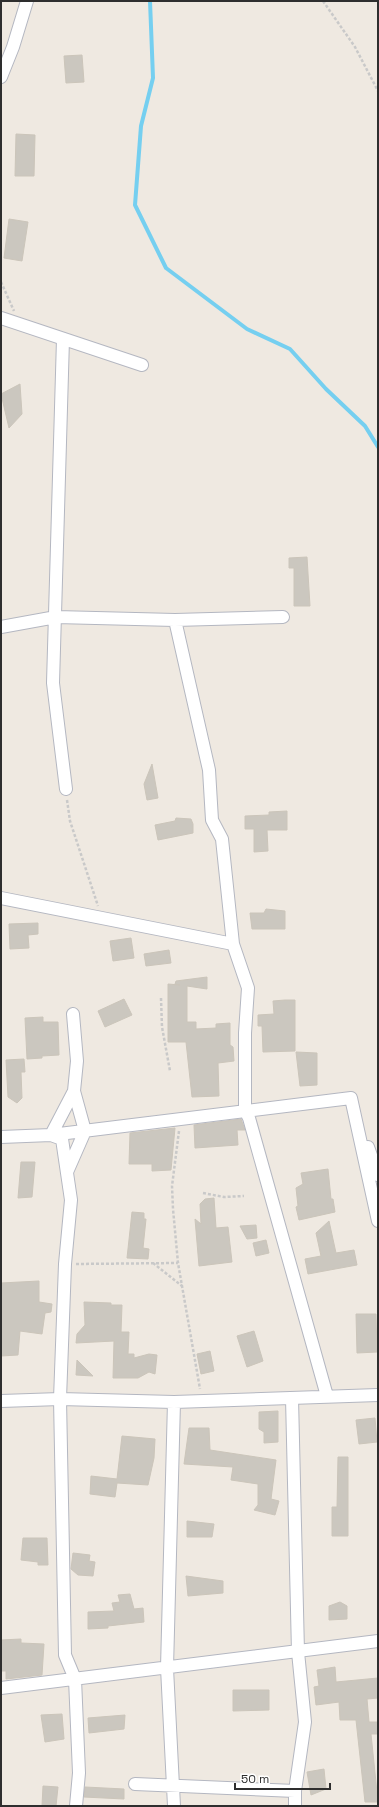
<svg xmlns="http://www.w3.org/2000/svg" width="379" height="1807" viewBox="0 0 379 1807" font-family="'Space Grotesk',sans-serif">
<rect width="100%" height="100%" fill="#efe9e1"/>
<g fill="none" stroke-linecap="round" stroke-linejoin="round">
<!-- stream -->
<path stroke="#75cff0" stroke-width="4" d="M150,1L153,78L141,126L135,205L166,268L247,329L290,349L326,389L365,426L378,447"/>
</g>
<!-- building -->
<path fill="#cbc7bf" stroke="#cbc5ba" d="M82,55L84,82L66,83L64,56Z
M16,134L35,135L34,176H15Z
M9,219L28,222L22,261L4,258Z
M20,384L22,414L9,428L1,394Z
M307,557L310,606H294V568H289V558Z
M152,764L158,798L147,800L144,784Z
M287,811V830H267L268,851L254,852V829H245V816L269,815V812Z
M176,818L191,819L193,824V833L158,840L155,825L175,821Z
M266,909L285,911V929H252L250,913H264Z
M38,923V934L28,935L29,948L10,949L9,924Z
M131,938L134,958L113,961L110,941Z
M169,950L171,963L146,966L144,954Z
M207,977V989L187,986V1022H196V1029L216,1028V1024L230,1023V1045L233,1047L234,1061L218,1063L219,1096L192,1097L186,1042H168V984L180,985L175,984L176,981Z
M124,999L132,1015L105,1027L98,1011Z
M285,1000H295V1051L263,1052L262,1026H258V1015L274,1014L273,1001Z
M43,1017V1022H58L59,1055L42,1056V1058L27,1059L25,1018Z
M296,1052L317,1053V1085L300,1086Z
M24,1059L25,1072H21L22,1098L17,1103L8,1097L6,1060Z
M241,1119L245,1130H237L238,1145L195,1148L194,1125Z
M175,1128L171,1170L152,1171V1164H129L130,1133Z
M21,1162H35L32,1197L18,1198Z
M328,1169L331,1199H333L335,1212L299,1220L296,1207L298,1206L296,1188L303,1184L301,1173Z
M214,1198L216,1228L228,1227L232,1262L199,1266L195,1219L201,1224L200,1204L205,1199Z
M132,1212L144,1213V1219H146L143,1248L149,1249L148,1259L127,1258Z
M329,1221L336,1253L354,1250L357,1265L308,1274L305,1259L321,1256L316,1233Z
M256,1225L257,1238L247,1239L240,1226Z
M266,1240L269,1253L256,1256L253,1243Z
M39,1281V1302L52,1304L51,1312L45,1313L42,1334L20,1331L18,1355L1,1356V1283Z
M84,1302L111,1303V1305H122L121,1332H129L128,1354H134V1358L149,1354L157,1355L155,1374L149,1372L138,1378H113L114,1341L76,1343L77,1334L85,1325Z
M356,1314H376L377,1352L357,1353Z
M254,1331L263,1361L247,1367L237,1336Z
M210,1351L214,1371L201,1374L197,1354Z
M77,1360L93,1376L76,1375Z
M278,1411V1442L264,1443V1432L259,1429V1412Z
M375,1418L377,1442L359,1444L356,1420Z
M189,1428H209L210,1450L276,1460L271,1499L279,1501L275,1515L254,1510L258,1505V1484L231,1480L233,1467L184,1464Z
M122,1436L155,1439L154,1458L148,1485L117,1483L115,1497L90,1494L91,1476L117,1479Z
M338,1457H348V1536H332V1507H337Z
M187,1521L214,1524L212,1537H187Z
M23,1538H47L48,1565H38V1562L21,1560Z
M73,1553L90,1555L89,1561L95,1562L93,1576L78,1575L71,1569Z
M186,1576L223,1581V1593L188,1596Z
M130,1594L134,1609L143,1608L144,1622L108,1626V1628L88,1629V1612L114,1611L112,1603L120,1602L118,1595Z
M340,1602L347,1606V1619L329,1620V1606Z
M21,1639V1643L44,1644L42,1675L6,1679V1671H1V1640Z
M335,1667L336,1682L378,1678V1698L367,1699L369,1722H378V1734H371L378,1802H365L356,1720H340L339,1702L316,1705L314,1687L319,1686L317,1670Z
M233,1690H269V1710L233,1711Z
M62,1714L64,1739L45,1742L41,1715Z
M125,1715L124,1729L89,1733L88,1718Z
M324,1769L326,1789L311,1795L307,1772Z
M43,1786L58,1787L56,1806H42Z
M85,1787L124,1789V1799L84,1797Z"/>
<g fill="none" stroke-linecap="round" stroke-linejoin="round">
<defs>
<path id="minor" d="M1,77L13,47L27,1
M1,318L142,365
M63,339L53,683L66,789
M175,620L283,617
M1,627L56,617L175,620L209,770L212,820L222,839L233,944L248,988L245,1033V1110L249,1118L327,1396
M1,898L233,944
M73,1014L77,1061L74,1091L51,1135L62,1139L71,1200L65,1264L60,1399L65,1655L75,1679L79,1773L76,1806
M1,1137L51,1135L351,1098L378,1221
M368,1147L378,1175
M67,1172L85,1131L74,1091
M292,1398L298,1652L305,1722L295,1791V1806
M1,1401L60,1399L174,1402L378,1395
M1,1688L378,1641
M135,1784L295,1791
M174,1806L167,1668L174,1402"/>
</defs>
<!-- minor casing -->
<use href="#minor" stroke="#b4b7c1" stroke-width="14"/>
<!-- path -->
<path stroke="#c9c9c9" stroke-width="2.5" stroke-dasharray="3 2" stroke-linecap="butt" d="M323,1L355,47L378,91
M1,282L14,311
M67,800L70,821L98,906
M161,998L162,1027L170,1071
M179,1131L172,1186L173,1209L178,1263L200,1389
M203,1193L224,1197L244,1196
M153,1263L182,1286
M76,1264L178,1263"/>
<!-- minor -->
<use href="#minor" stroke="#fff" stroke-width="12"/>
</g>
<!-- border -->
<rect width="379" height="1807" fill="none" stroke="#2e2e2e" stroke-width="4"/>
<!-- scale -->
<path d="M235 1783v6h95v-6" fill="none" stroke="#2e2e2e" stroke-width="2"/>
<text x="241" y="1783" font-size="12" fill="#2e2e2e" stroke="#ffffff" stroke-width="3" paint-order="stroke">50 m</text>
</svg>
